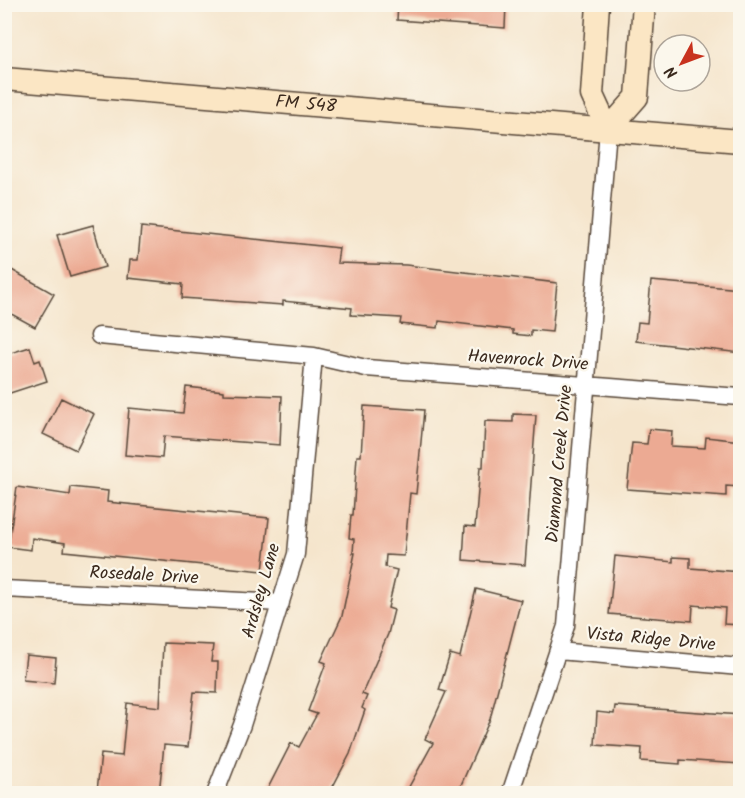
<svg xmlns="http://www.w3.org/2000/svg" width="745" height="798" viewBox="0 0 745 798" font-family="Kalam,sans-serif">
<rect width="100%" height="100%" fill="#fbf7ec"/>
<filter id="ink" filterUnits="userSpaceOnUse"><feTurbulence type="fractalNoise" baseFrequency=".0167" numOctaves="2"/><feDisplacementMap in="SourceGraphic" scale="12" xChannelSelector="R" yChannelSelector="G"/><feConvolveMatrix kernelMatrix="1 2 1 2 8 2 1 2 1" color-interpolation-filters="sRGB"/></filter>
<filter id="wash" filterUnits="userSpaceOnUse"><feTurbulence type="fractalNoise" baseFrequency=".008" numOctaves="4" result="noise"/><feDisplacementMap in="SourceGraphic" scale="24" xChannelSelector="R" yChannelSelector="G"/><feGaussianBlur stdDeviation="1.35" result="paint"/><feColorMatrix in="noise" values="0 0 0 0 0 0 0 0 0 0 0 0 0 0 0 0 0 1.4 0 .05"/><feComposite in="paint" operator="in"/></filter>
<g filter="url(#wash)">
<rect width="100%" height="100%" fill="#f5e5cc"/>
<g id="blocks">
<!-- building -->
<path fill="#ecaa93" d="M398,4H506L505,28L397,20Z
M93,225L105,267L70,277L57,235Z
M141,227L339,248L337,263L406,265L557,283L552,332L531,330V336L513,334V330L439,321L438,328L400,324L401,318L351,315L352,308L283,301V305L182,298L183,284L128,278L130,260H138Z
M10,269L54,294L35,327L4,310V278Z
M651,281L741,289V353L636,341L638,322L647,323Z
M30,347L35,362L40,360L47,381L4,395V355Z
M186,387L224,391V394L282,396L280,445L164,436L162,458L125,455L129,408L183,413Z
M61,398L94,414L76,450L43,434Z
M364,406L424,410L416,494L410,493L404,556L386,555L385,567L397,570L388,608L394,610L388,634L362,694L367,696L362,708L365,710L350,754L329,794H265L291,743L299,747L317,714L308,711L326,663L321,661L342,616L355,553H353L354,539L349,538L351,515H353L357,456H361Z
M513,414L536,415L525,565L463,560L465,526L475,527L480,467H483L485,421L513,422Z
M649,429L672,431L671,446L705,448L706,437L741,441V487L726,486V496L627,489L632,443L647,444Z
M17,487L70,495L71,487L108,491L107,502L269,518L263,571L64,551L65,543L32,538L31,550L8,547Z
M615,556L673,562V557L690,558V568L741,572V625L724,624L725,608L693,605L692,621L609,614Z
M476,589L521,600L490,719L457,794H405L433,743L425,739L446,692L439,690L450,654L460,657Z
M163,643L213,645L211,662H218L217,693L194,692L188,747L164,745L159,794L97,791L101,754L122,756L127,703L160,707Z
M26,655L56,658L54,683L23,680Z
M615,706L741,715V764L680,760V764L641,761L642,748L595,745L597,712L614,714Z"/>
</g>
</g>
<g filter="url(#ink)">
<use href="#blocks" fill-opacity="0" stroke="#574638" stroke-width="1.5"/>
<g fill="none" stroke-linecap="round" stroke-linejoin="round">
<defs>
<path id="street" d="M99,336L314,356L366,368L740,397
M4,589L281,603
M558,651L740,667
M215,794L242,725L296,554L314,356
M510,794L566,626L608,130"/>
<g id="secondary">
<path d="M598,4L592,95L608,130"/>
<path id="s1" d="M4,79L740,141"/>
<path d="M608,130L637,97L644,4"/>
</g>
</defs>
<!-- street casing -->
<use href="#street" stroke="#574638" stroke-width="19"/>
<!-- secondary casing -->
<use href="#secondary" stroke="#574638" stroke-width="25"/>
<!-- street -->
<use href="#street" stroke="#fff" stroke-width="16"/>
<!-- secondary -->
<use href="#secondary" stroke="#fbe6c4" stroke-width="22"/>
</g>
</g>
<g text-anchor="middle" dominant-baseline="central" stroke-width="4.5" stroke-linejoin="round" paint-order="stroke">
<!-- street labels -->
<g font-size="18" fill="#3b2a1e" stroke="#fbf7ec">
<text stroke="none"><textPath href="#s1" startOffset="303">FM 548</textPath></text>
<text transform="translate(528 361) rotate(4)">Havenrock Drive</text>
<text transform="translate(560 464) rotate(-85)">Diamond Creek Drive</text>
<text transform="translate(144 576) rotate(3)">Rosedale Drive</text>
<text transform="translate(262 591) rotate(-74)">Ardsley Lane</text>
<text transform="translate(651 640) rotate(5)">Vista Ridge Drive</text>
</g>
</g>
<!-- margin -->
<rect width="745" height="798" fill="none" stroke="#fbf7ec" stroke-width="24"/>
<!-- north arrow -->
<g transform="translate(682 63) rotate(229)"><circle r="28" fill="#fbf7ec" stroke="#aea59a" stroke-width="1.5"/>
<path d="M0-4.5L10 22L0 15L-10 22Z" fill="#c8321e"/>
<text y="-9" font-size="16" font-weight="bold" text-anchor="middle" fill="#3b2a1e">N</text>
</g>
</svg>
